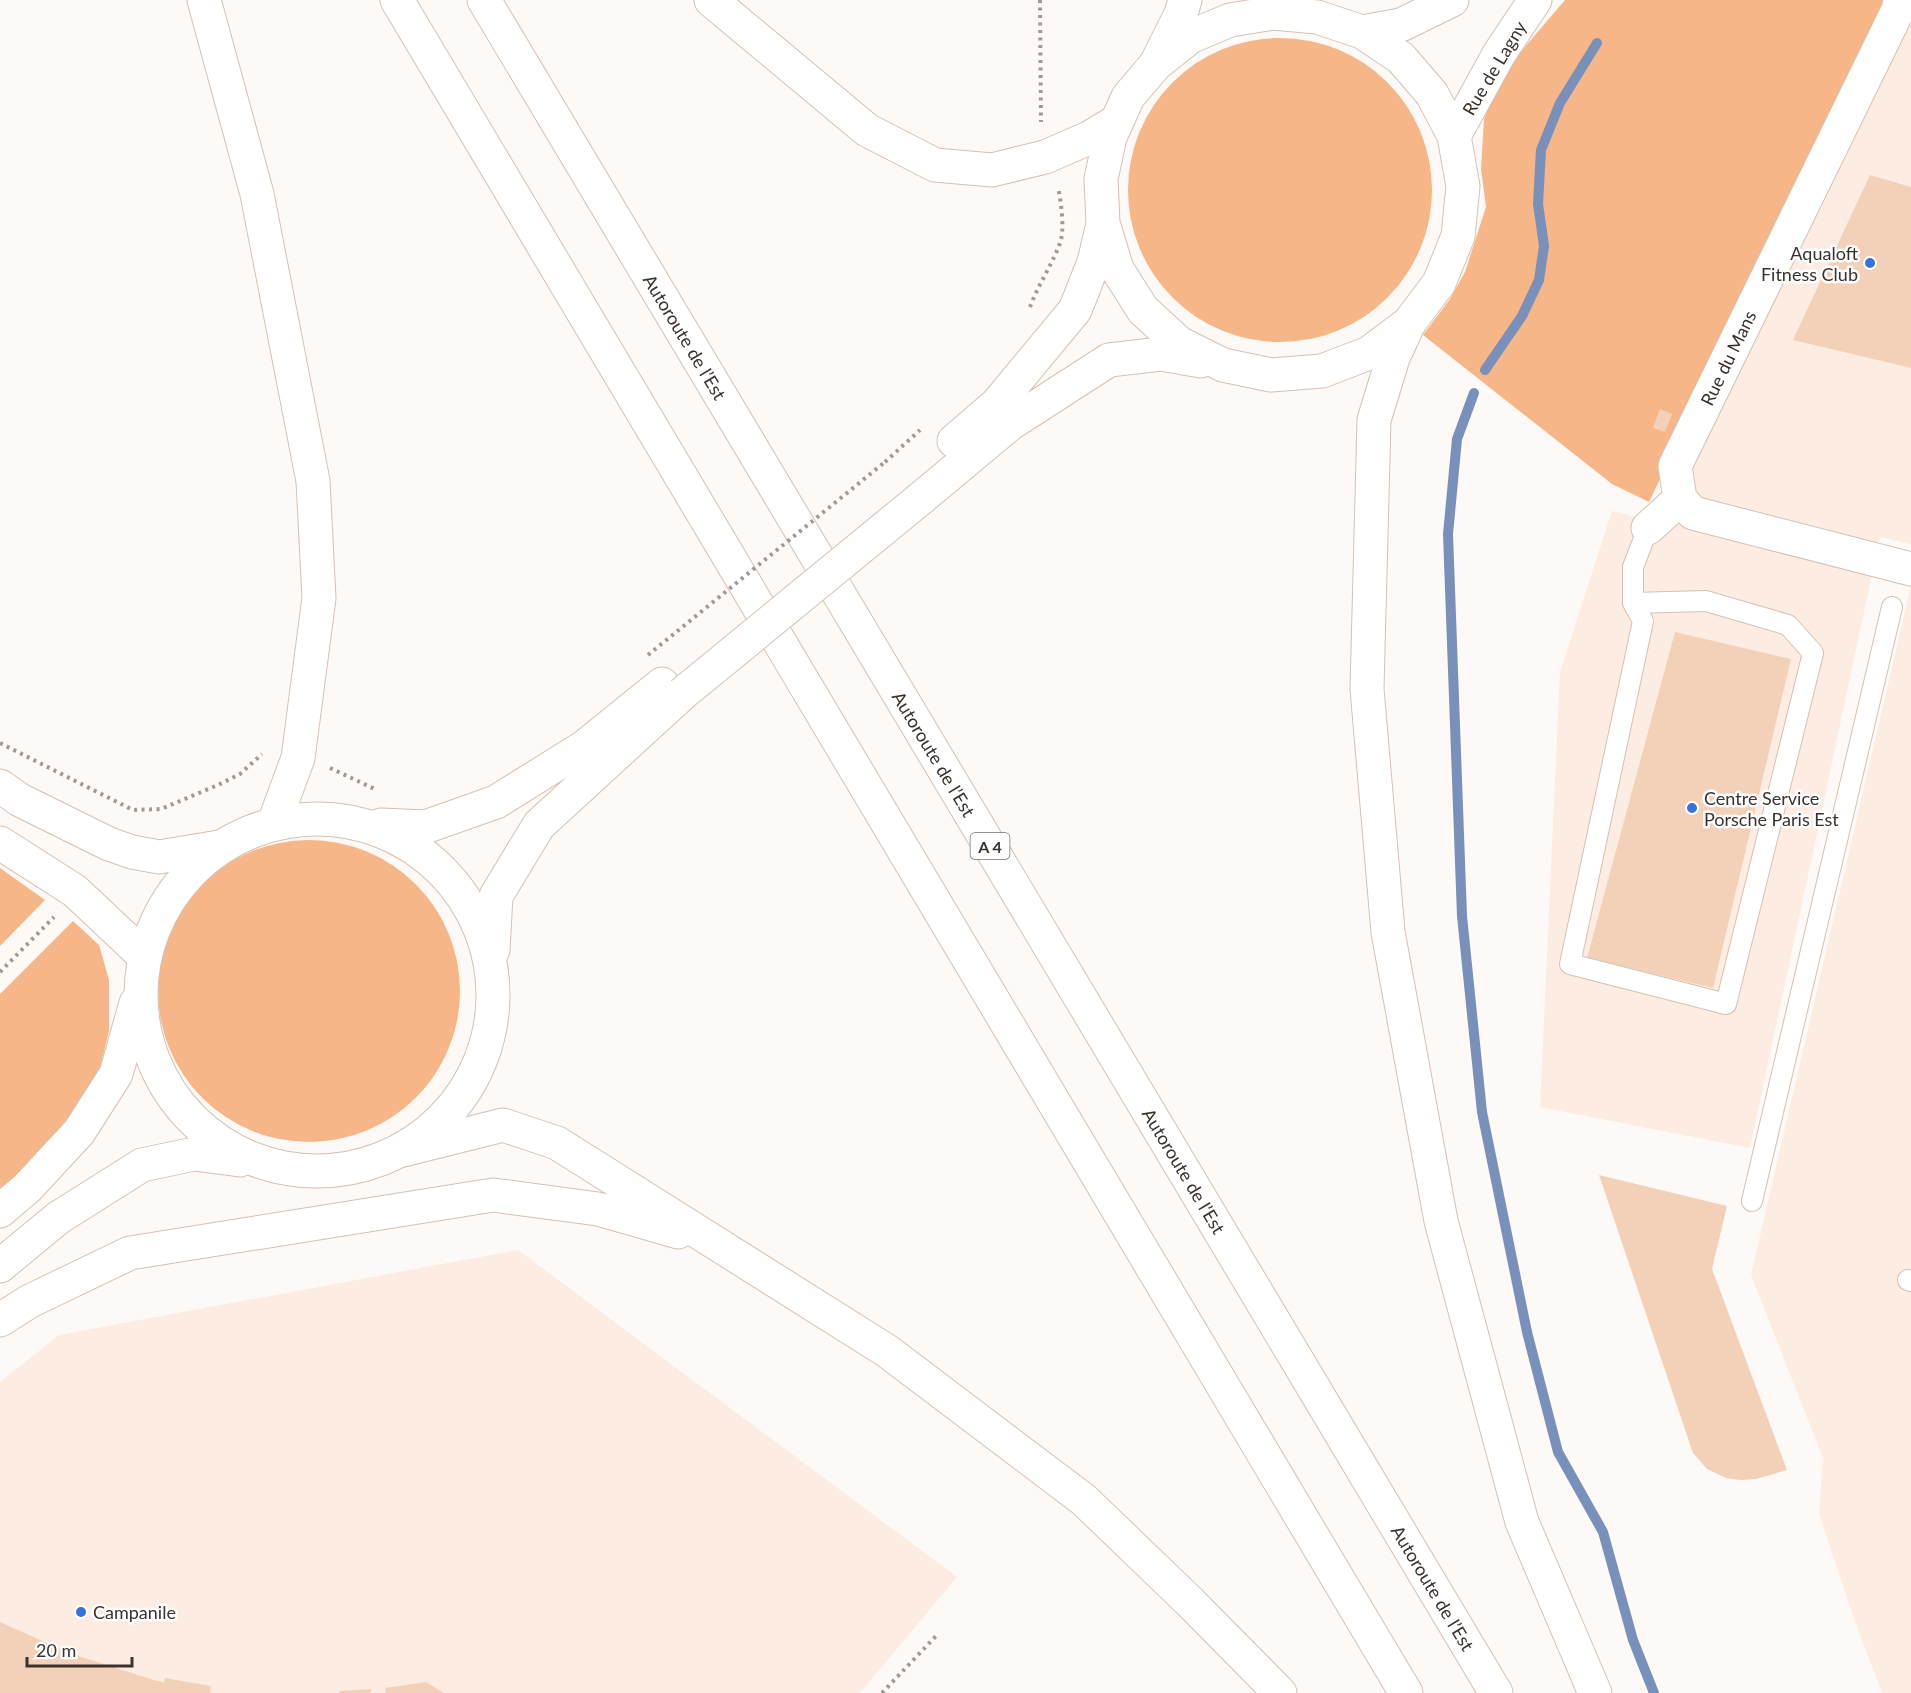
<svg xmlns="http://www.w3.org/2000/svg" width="1911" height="1693" viewBox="0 0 1911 1693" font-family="Lato,sans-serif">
<rect width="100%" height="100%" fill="#fdf9f6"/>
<!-- built -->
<path fill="#fdece1" d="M1911,6V544L1880,537L1750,1148L1540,1107L1560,672L1612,511L1671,526L1697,451Z
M1911,585V1693H1882L1853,1616L1819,1514L1823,1458L1751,1275Z
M518,1250L957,1577L860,1693H0V1382L59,1335Z"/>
<!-- green -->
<path fill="#f6b687" d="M1565,0H1892L1649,502L1612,484L1423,335L1450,299L1465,272L1486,207L1481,169L1484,119L1501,75Z
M1128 190a152 152 0 1 1 304 0a152 152 0 1 1-304 0Z
M158 991a151 151 0 1 1 302 0a151 151 0 1 1-302 0Z
M0,868L45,900L0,946Z
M73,921L99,945L109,980V1031L94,1092L53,1147L0,1191V994Z"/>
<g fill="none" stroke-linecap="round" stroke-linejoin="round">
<!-- stream -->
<path stroke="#7990bb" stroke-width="10" d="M1485,370L1522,316L1539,280L1544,246L1538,204L1541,150L1560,103L1597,43
M1474,393L1457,439L1448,534L1462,916L1482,1112L1527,1332L1558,1452L1603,1532L1633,1640L1654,1693"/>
</g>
<!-- building -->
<path fill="#f3d1b9" d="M1870,175L1911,187V368L1793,340Z
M1660,409L1672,414L1665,432L1653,428Z
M1675,632L1791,659L1713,988L1587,958Z
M1599,1175L1727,1206L1712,1269L1787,1470L1756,1479L1741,1480L1726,1478L1707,1469L1693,1453Z
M0,1622L69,1653L157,1681L164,1682L165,1678L211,1686L210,1693H0Z
M426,1682L444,1693H386L385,1688Z
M371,1689V1693H339V1691Z"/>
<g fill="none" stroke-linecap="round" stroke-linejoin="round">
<defs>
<path id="service" d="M1633,603L1643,621L1570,964L1726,1004L1813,653L1788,625L1706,601L1633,603V567L1648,528
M1752,1201L1892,607
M1908,1280L1911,1281"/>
<path id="minor" d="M1900,0L1898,10L1675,466L1680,499L1693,513L1911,569
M1156,64L1181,14L1185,0
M1648,528L1680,499"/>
<path id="tertiary" d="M0,786L20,800L109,844L132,852L159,857L219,847
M0,843L75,891L144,956"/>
<path id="secondary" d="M1362,32L1401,58L1432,94L1454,136L1463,186L1458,236L1439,283L1409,323L1369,353L1322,371L1271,375L1223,365L1179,343L1143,310L1117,269L1103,223L1101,179L1110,137L1128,97L1156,64L1190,37L1230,20L1273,13L1317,17L1362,32L1401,25L1452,0
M1454,136L1499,54L1535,0
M954,441L997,404L1075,310L1094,262L1103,224
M920,499L1010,424L1109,360L1161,354L1201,361
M141 995a176 176 0 1 1 352 0a176 176 0 1 1-352 0Z
M381,825L425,827L496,802L584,747L662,684
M493,950L496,896L539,825L682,694
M0,1211L27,1188L79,1132L116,1074L136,1003
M0,1266L58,1218L142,1165L194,1154L240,1160"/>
<path id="motorway" d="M204,0L257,194L313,481L319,598L298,758L274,823
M397,0L1406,1693
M484,0L1496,1693
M711,0L867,130L935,165L992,170L1045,157L1089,138L1117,121
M1409,323L1393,358L1374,420L1367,689L1388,932L1441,1221L1522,1522L1595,1693
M403,1150L503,1125L557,1143L887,1351L1084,1500L1190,1602L1280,1693
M0,1320L30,1301L130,1253L493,1195L598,1209L678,1232"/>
</defs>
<!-- service casing -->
<use href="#service" stroke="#d5c1b3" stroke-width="22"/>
<!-- minor casing -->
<use href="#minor" stroke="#d5c1b3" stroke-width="35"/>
<!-- tertiary casing -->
<use href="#tertiary" stroke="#d5c1b3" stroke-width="35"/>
<!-- secondary casing -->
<use href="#secondary" stroke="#d5c1b3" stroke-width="35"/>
<!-- motorway casing -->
<use href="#motorway" stroke="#d5c1b3" stroke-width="35"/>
<!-- path -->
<path stroke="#a09a96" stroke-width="4" stroke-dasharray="3 4.5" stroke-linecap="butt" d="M1040,0L1041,122
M1030,307C1038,285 1052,265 1060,243C1065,230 1061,201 1058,187
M885,462L920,430
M0,743L133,810L161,809L218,785L240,774L262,754
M330,768L377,790
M0,972L54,917
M882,1693L936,1636"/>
<!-- service -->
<use href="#service" stroke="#fff" stroke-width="20"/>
<!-- minor -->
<use href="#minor" stroke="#fff" stroke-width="33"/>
<!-- tertiary -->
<use href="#tertiary" stroke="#fff" stroke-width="33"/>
<!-- secondary -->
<use href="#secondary" stroke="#fff" stroke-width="33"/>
<!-- motorway -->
<use href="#motorway" stroke="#fff" stroke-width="33"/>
<defs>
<path id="secondary-bridge" d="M682,694L920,499"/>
</defs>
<!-- secondary-bridge casing -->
<use href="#secondary-bridge" stroke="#d5c1b3" stroke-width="35" stroke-linecap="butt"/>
<!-- path-bridge -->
<path stroke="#a09a96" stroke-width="4" stroke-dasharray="3 4.5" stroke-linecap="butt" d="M648,655L885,462"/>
<!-- secondary-bridge -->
<use href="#secondary-bridge" stroke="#fff" stroke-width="33"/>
</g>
<!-- markers -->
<g fill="#3671e0" stroke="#fff" stroke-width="2">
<circle cx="1870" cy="263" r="6"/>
<circle cx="1692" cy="808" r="6"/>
<circle cx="81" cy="1612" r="6"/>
</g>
<g text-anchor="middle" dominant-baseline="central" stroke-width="5" stroke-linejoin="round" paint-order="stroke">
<!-- shield labels -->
<rect fill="#fff" stroke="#75706c" stroke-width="1.5" x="970.5" y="833" width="39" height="26" rx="4.5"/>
<g font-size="16" font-weight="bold" fill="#3a322d">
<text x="990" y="846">A 4</text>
</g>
<!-- street labels -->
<g font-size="18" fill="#3a322d" stroke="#fff">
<text transform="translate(1494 68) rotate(-59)">Rue de Lagny</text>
<text transform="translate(685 337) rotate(59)">Autoroute de l’Est</text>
<text transform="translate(1728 358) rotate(-64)">Rue du Mans</text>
<text transform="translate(934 754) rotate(59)">Autoroute de l’Est</text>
<text transform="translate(1184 1171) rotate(59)">Autoroute de l’Est</text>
<text transform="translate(1433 1588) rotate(59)">Autoroute de l’Est</text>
</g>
<!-- poi labels -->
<g font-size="18" fill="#3a322d" stroke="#fff" text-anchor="start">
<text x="1858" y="253" text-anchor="end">Aqualoft<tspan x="1858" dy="21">Fitness Club</tspan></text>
<text x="1704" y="798">Centre Service<tspan x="1704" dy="21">Porsche Paris Est</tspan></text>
<text x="93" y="1612">Campanile</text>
</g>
</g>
<!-- scale -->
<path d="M27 1657v9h105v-9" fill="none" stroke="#3a322d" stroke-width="3"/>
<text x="36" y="1657" font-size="18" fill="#3a322d" stroke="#ffffff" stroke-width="4.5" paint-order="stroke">20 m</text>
</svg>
